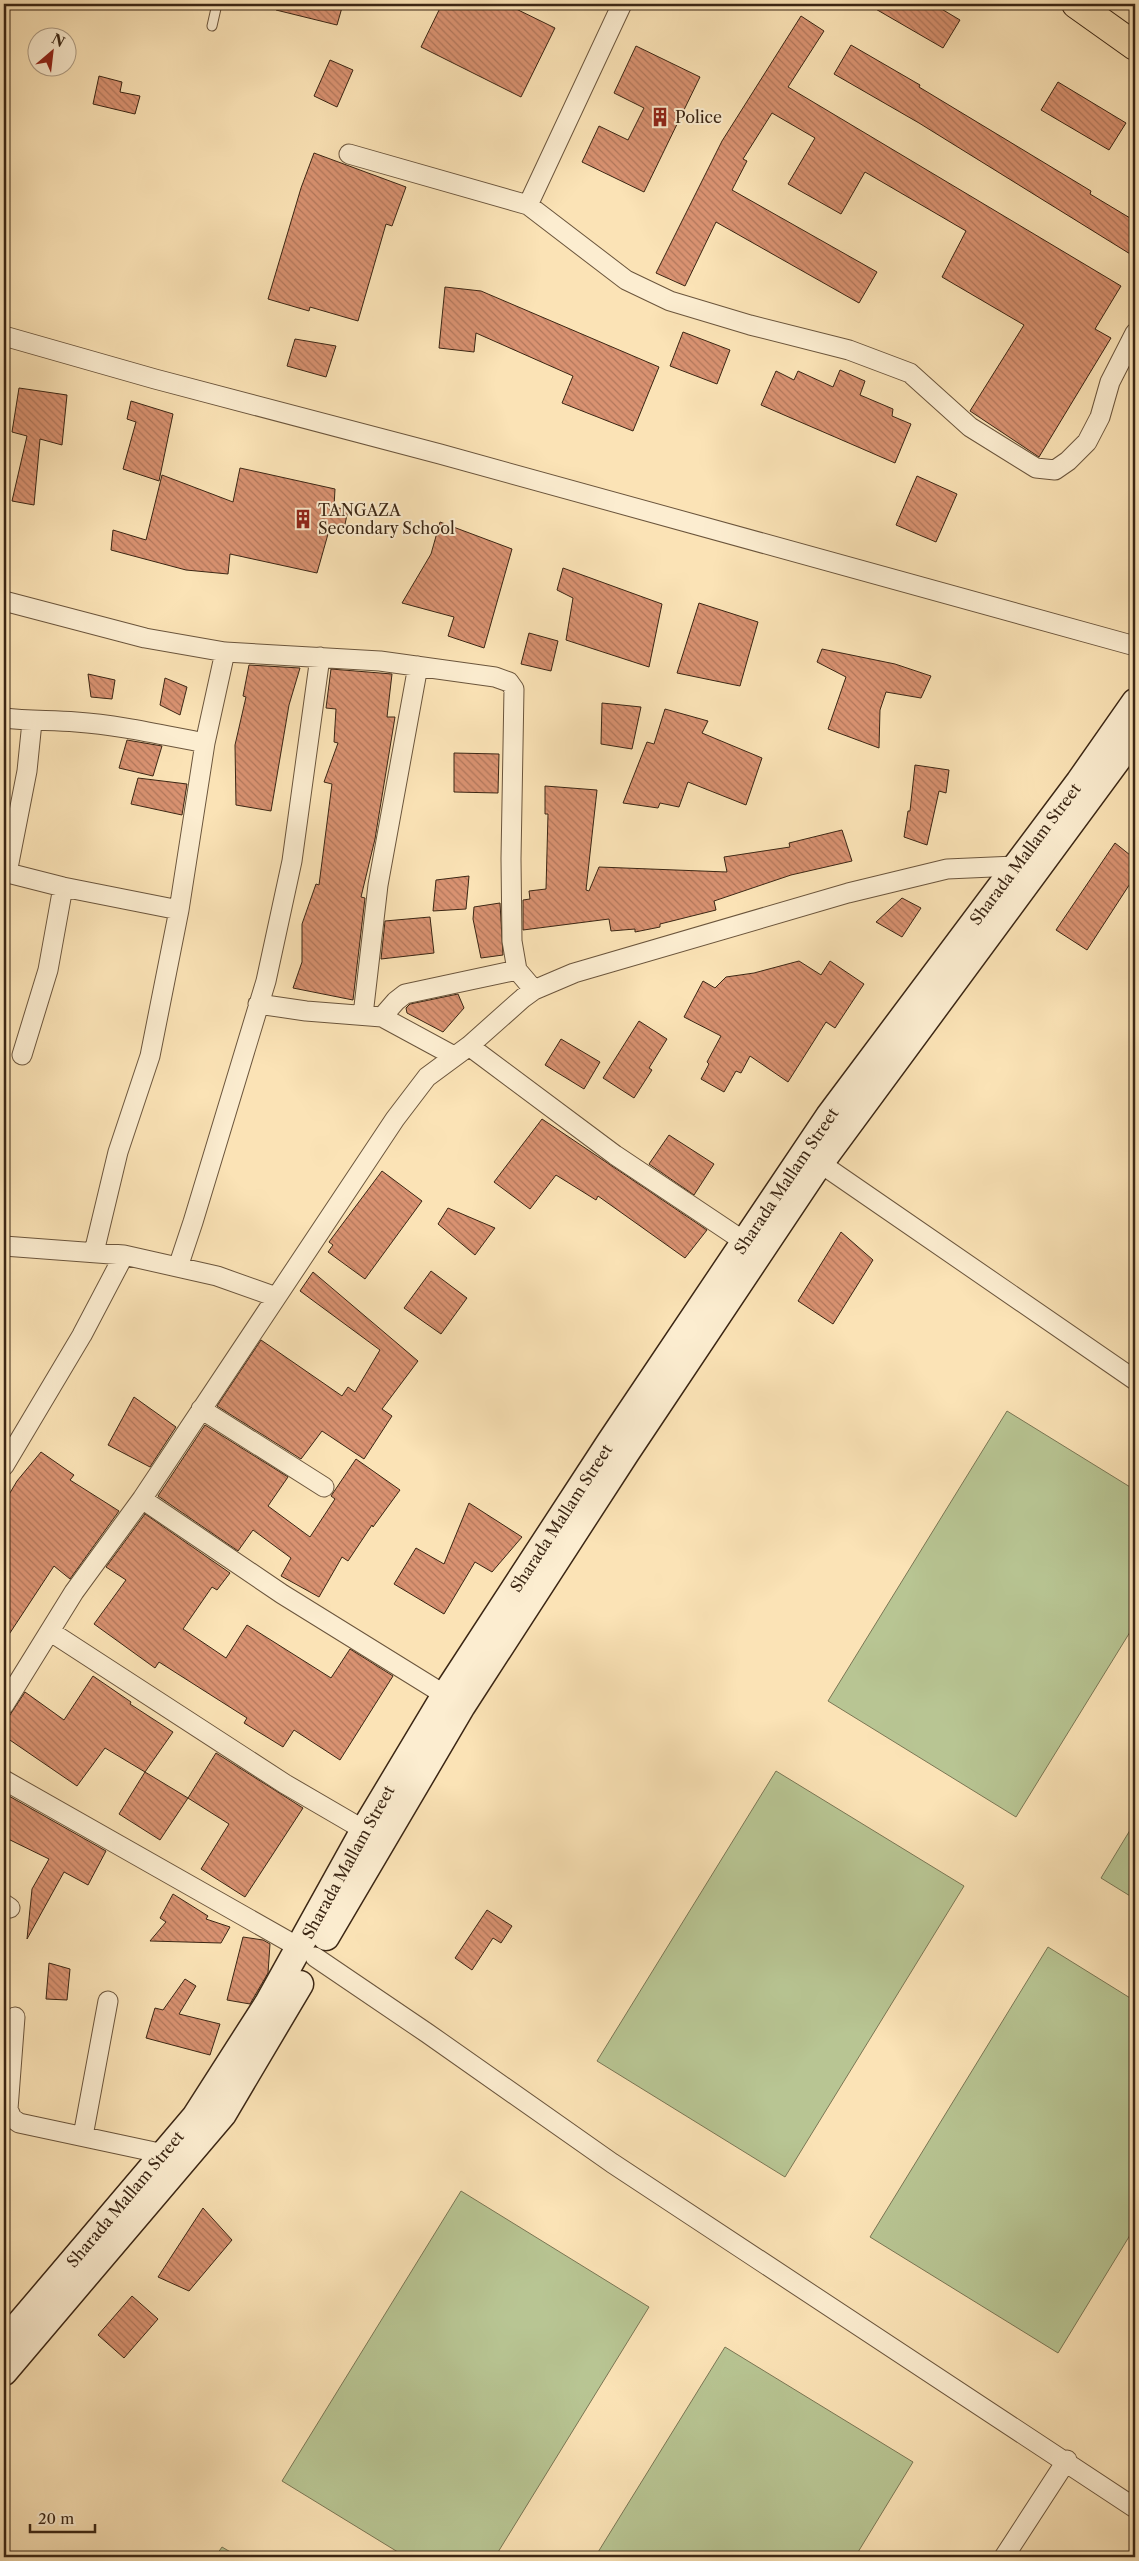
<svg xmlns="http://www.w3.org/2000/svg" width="1139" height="2561" viewBox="0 0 1139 2561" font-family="'Libre Caslon Text',serif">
<defs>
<pattern id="building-back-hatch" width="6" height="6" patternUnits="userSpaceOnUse" patternTransform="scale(1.25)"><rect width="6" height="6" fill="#d99271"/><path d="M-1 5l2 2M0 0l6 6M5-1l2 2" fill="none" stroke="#b1775c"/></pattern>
</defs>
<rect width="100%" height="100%" fill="#fbe3b6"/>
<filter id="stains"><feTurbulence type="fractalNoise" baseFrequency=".004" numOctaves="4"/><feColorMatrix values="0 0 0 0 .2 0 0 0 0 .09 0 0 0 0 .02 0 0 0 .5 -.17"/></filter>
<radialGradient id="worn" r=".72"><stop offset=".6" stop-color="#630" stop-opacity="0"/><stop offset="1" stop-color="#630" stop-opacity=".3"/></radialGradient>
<!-- garden -->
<path fill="#b8c593" stroke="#7a7654" d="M1007,1411L1135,1490V1624L1016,1817L828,1701Z
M776,1771L964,1886L785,2177L597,2061Z
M1135,1822V1899L1101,1878Z
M1048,1947L1135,2001V2227L1058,2353L870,2237Z
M461,2191L649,2307L495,2557H406L282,2481Z
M725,2347L913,2462L855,2557H595Z
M222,2547L239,2557H215Z"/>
<!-- building -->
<path fill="url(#building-back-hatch)" stroke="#3b2614" d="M276,4H343L337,25L276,10Z
M442,4H506L555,28L521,97L421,47Z
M867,4H933L960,20L943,48Z
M801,16L824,31L788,87L1121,286L1095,329L1111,338L1039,457L970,411L1024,325L942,277L966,231L865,172L841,214L788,184L815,138L772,113L743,159L747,161L732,190L877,272L859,303L716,222L685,286L656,273L722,141Z
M851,45L920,85L919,87L1091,191L1090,194L1135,221V257L919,123L834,74Z
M636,46L700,77L644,192L582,162L599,126L628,140L644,108L614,93Z
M330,60L353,70L337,107L314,96Z
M99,76L122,82L120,92L140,96L135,114L93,104Z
M1058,82L1126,123L1109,150L1041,110Z
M314,153L406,187L392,226L386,224L358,321L310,307L309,311L268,299L301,188Z
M445,287L481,291L659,367L633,431L562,403L573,376L476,333L474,352L439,348Z
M683,332L730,350L717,384L670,366Z
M295,339L336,346L326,377L287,366Z
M840,370L865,381L860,395L893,409L892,416L911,424L895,463L761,405L776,371L794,380L798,371L833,387Z
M19,388L67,395L62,445L40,439L34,505L12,501L27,436L12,432Z
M131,401L173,414L159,481L123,469L136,422L127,419Z
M240,468L335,489L334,507L348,510L344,529L330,527L317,573L230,554L228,574L186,570L111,550L113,530L146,540L162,475L233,502Z
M917,476L957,494L936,542L896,525Z
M440,522L512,549L484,648L448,636L454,617L402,603L431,554Z
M563,568L662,604L649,667L566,640L573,598L557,590Z
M699,603L758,622L740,686L677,673Z
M529,633L558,641L551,671L521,664Z
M822,649L895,664L931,676L921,698L886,692L880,710L879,748L828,729L846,677L817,662Z
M249,665L300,668L289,705L271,811L236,805L235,745L246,697L243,696Z
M331,669L392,674L387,717H395L375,839L361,897L365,898L353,1000L293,988L302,962V924L316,884L319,885L332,784L324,782L338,743L334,742L336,709L326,708Z
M88,674L115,680L112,699L91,697Z
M165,678L187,687L180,715L160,705Z
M602,703L641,707L632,749L601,744Z
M665,709L708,721L702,733L762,758L746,805L688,782L679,807L660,803L658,808L623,803L647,742L654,744Z
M127,740L162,746L153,776L119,768Z
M454,753L499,754L498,793L454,792Z
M915,765L949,770L946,793L939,791L927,845L904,837L908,811H910Z
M138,778L187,784L182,815L131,804Z
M545,786L597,790L586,890L589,891L599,867L727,872L724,857L790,847L789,843L842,830L852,861L791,875L714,901L716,910L660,924V927L635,932V929L611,931L609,919L523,930V900L530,899L529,891L546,889L548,814H545Z
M1115,843L1135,859V876L1087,950L1056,930Z
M469,876L466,909L433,911L436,880Z
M902,898L921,908L902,937L876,922Z
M500,903L503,955L481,958L473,919L474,907Z
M430,917L434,953L381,959L385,921Z
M799,961L821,975L830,961L864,984L835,1028L826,1022L788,1082L750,1056L741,1073L736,1071L724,1092L701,1079L709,1064L707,1062L721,1036L684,1017L703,981L715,988L726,977L754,973Z
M458,994L464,1008L443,1032L407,1013L406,1008L410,1004Z
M639,1021L667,1039L649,1068L652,1070L634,1098L603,1078Z
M561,1039L600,1062L584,1089L545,1065Z
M542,1119L707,1230L685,1258L598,1196L596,1200L556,1175L530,1209L494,1182Z
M669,1135L714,1164L694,1195L649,1164Z
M382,1171L422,1201L365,1279L328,1252L333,1245L329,1242Z
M448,1208L495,1228L475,1255L438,1224Z
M841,1232L873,1260L833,1324L798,1301Z
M431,1271L467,1298L441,1334L404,1308Z
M313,1272L418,1361L382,1409L392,1416L364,1459L322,1431L301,1459L217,1406L261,1340L342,1396L348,1387L355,1392L380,1350L300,1291Z
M134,1397L176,1427L150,1467L108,1445Z
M205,1425L288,1477L268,1506L310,1537L335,1499L331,1496L356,1459L400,1490L373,1527L372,1525L348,1561L342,1557L319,1597L281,1576L291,1558L253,1530L238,1551L158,1496Z
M41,1452L74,1475L70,1480L119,1511L70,1579L54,1566L4,1642V1503L17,1481Z
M469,1503L522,1537L492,1572L475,1562L444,1614L394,1584L416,1548L444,1564Z
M145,1514L230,1573L217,1590L212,1587L183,1629L226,1658L247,1625L331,1678L350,1649L393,1676L340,1760L294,1730L283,1747L244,1723L247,1718L159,1662L155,1668L94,1624L126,1580L106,1567Z
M93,1676L131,1702L130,1704L173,1732L145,1772L105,1748L77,1786L4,1736V1724L25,1692L64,1720Z
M216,1753L303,1808L245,1897L201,1869L229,1824L188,1798Z
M145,1772L188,1798L160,1840L119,1814Z
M9,1796L106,1851L88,1885L64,1872L27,1939L32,1889L49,1859L4,1837V1810Z
M173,1894L208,1916L206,1919L230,1927L221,1943L150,1941L166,1922L160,1918Z
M487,1910L512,1926L501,1943L493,1938L472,1970L455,1958Z
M243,1937L263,1940L270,1944L268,1973L250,2004L227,2000Z
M49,1963L70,1969L67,2000L46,1999Z
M185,1979L196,1986L179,2014L220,2024L210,2055L146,2038L155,2008L163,2010Z
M203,2208L232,2240L189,2291L158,2277Z
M132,2296L158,2319L124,2358L98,2335Z"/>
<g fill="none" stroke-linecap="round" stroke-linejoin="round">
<defs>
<path id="lane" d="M212,26L217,4"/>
<path id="street" d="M349,154L528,205L626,280L670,301L750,325L849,350L910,373L970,427L1036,468L1055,470L1068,461L1087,442L1100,417L1110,382L1135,333
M528,205L622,4
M4,336L155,379L440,454L1135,646
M4,601L145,638L225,652L380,661L495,677L509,682L514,689L511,859L512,941L517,970L534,990
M4,718C28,721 52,720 76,722C120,725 162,735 205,743
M4,872L63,887L179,910
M7,873L27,771L32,722
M258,1004L306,1011L382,1017L454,1056
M363,1015L378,885L418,666
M382,1017L396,1001L405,994L517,970
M469,1046L615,1155L745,1242
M22,1055L48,970L63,887
M820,1163L1135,1380
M4,1246L124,1255L217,1276L276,1297
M94,1252L118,1152L150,1056L179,910L205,743L225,652
M178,1267L193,1222L266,981L292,861L320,657
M201,1409L324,1487
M4,1466L82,1335L124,1255
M142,1499L282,1594L445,1695
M51,1632L285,1784L364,1830
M4,1705L74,1592L142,1499L395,1119L427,1077L469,1046L523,998L534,990L574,973L848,893L947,869L1015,866L1023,873
M4,1780L300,1948
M4,1904L10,1908
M315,1957L427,2033L612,2163L1135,2508
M15,2017L8,2109L12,2118L19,2123L164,2154
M83,2136L108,2001
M1004,2557L1067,2460"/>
<path id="secondary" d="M326,1937L462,1706L626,1453L813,1173L1135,736
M4,2342L195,2117L268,2003L364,1830L445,1695L610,1442L829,1116L1079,782L1135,702
M4,2372L223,2114L300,1984"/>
<path id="primary" d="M1076,4L1135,46"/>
</defs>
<!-- lane casing -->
<use href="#lane" stroke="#6b553c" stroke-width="11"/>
<!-- street casing -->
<use href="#street" stroke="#6b553c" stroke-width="21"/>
<!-- secondary casing -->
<use href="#secondary" stroke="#3b2614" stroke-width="29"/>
<!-- primary casing -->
<use href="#primary" stroke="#3b2614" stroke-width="30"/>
<!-- lane -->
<use href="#lane" stroke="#fcedd0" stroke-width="9"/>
<!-- street -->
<use href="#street" stroke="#fcedd0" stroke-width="19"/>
<!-- secondary -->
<use href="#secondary" stroke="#fcedd0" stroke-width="26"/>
<!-- primary -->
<use href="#primary" stroke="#fbe3b6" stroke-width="28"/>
</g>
<!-- icons -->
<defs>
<symbol id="building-bare" viewBox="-9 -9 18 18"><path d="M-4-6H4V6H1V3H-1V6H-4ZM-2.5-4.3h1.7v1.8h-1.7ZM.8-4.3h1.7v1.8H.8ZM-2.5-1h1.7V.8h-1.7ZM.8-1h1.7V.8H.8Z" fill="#8f2418" stroke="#fcedd0" stroke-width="2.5" paint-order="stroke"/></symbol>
</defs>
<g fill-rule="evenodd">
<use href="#building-bare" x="646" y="103" width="28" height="28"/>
<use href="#building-bare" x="289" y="505" width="28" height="28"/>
</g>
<g text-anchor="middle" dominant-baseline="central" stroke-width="4" stroke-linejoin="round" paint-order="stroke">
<!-- poi labels -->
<g font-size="16" fill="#3b2614" stroke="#fcedd0" text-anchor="start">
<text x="675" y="117">Police</text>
<text x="318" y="510">TANGAZA<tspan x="318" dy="18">Secondary School</tspan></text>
</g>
<!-- street labels -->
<g font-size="16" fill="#3b2614" stroke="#fcedd0">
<text transform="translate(1025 854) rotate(-53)">Sharada Mallam Street</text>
<text transform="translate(786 1181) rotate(-56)">Sharada Mallam Street</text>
<text transform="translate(561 1518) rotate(-57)">Sharada Mallam Street</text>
<text transform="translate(348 1862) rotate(-61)">Sharada Mallam Street</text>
<text transform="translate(125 2199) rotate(-50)">Sharada Mallam Street</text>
</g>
</g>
<!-- margin -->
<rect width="1139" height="2561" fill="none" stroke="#fbe3b6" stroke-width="20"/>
<rect x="5" y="5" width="1129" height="2551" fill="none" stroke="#3b2614" stroke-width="2.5"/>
<rect x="10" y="10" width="1119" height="2541" fill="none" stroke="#3b2614"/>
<!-- north arrow -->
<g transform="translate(52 52) rotate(28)"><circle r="24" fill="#fcedd0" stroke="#af9d85"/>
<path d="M0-4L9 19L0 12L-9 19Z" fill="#8f2418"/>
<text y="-8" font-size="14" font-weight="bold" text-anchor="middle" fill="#3b2614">N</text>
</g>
<!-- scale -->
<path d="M30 2524v8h65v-8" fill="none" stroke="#3b2614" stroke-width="2.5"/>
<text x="38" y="2524" font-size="15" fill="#3b2614" stroke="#fcedd0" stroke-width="4" paint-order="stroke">20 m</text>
<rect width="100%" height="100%" filter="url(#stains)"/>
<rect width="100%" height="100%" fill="url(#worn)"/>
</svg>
